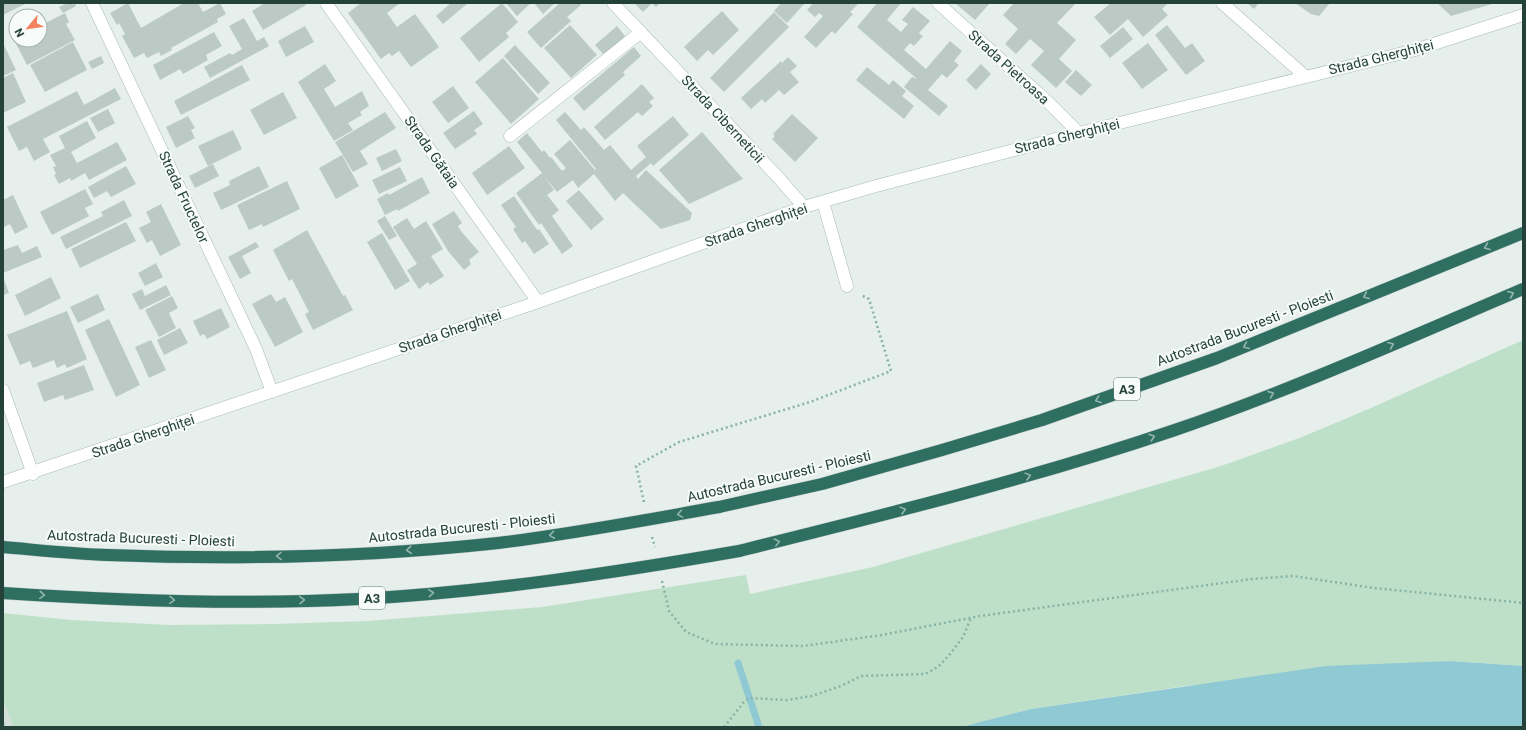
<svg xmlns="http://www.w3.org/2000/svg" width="1526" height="730" viewBox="0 0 1526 730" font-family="Roboto,sans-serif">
<rect width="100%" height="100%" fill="#e6efeb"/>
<!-- built -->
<path fill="#d4dfda" d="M3,699L13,727H3Z"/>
<!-- green -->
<path fill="#bfe0c8" d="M1523,340V666L1451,661L1185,686L1031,709L961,727H13L3,699V613L71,620L170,625L273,624L369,621L542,607L746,575L750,594L873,567L1221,466L1302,437L1371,408Z"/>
<!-- water -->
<path fill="#8ec9d4" d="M1451,661L1523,666V727H961L1031,709L1326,666Z"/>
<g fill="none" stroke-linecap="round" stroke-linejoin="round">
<!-- stream -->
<path stroke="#8ec9d4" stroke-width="7" d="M738,663L759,727"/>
</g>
<!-- building -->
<path fill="#bbcac4" d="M3,3H27L3,15Z
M68,3H75L76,6L63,13L59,7Z
M128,3L141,28L184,3H198L203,12L220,3L226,14L217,19L218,22L171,48L172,50L161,56L159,52L147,58L144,53L134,58L122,36L125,34L119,23L117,25L110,13Z
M265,3H305L306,5L263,30L252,11Z
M361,3H400L387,13L397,27L415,14L439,47L411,67L399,51L392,56L389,53L381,59L348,13Z
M451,3H468L443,24L436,16Z
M502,3L518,22L506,33L509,37L479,62L460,38Z
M506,3H531L517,16Z
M534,3H555L543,14Z
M560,3H579L581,5L567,17L571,21L541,48L527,32Z
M634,3H660L656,7L652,3L643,12Z
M781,3H805L787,23L774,11Z
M813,3H859L850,12L853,14L835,34L832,31L816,48L804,37L823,16L819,13L815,17L807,10Z
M877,3H901L887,20L901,32L908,24L902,20L913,7L930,21L919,33L923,36L914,46L910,43L904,50L926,69L950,41L962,51L954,61L959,65L947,78L942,74L928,90L948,106L939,116L904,87L912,77L917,79L857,27Z
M955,3H990L975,20Z
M1014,3H1076L1057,23L1076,40L1059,59L1072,71L1056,88L1031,65L1044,51L1030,39L1016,54L1005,44L1018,29L1003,15Z
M1111,3H1168L1162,9L1168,15L1143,37L1128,19L1110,35L1094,17Z
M1247,3H1259L1254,9Z
M1295,3H1330L1319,16L1311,14Z
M1437,3H1492V4L1451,16Z
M722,11L739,30L713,55L708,50L697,61L684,47Z
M774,12L789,27L724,92L710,78Z
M65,13L69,22L66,24L75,40L27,65L14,40H40V26Z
M244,18L257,41L264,37L269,46L210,78L204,67L230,53L232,55L242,49L229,26Z
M570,25L597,55L571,78L544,48Z
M1167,25L1185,48L1192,43L1205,61L1186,75L1155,35Z
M305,26L314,42L286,57L278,41Z
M617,26L625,36L604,55L595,45Z
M1123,27L1133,39L1110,58L1100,46Z
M214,32L222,46L206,55L208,60L183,74L180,69L160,80L153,65Z
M73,42L87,70L45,92L30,65Z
M3,43L16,70L3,76Z
M1148,43L1168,70L1142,89L1122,63Z
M515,45L550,83L538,94L504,56Z
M634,47L641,56L623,72L625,75L584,111L573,98Z
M101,56L104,63L92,69L88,62Z
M788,57L797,66L790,72L799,82L784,95L779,90L765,103L762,99L751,109L741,98L781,61L782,63Z
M503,58L539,99L511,124L475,82Z
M325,64L336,81L324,89L335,107L362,91L369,106L360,112L362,115L348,123L353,130L334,141L298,82Z
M981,64L991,74L976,90L966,80Z
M242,65L250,80L181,115L174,101Z
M867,67L889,85L893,80L906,91L902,96L914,106L904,119L856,80Z
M1076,70L1092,85L1081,96L1065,82Z
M13,73L26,102L3,113V78Z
M642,84L654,98L649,102L653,106L642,116L638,112L605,140L594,127Z
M453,86L469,108L448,123L432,102Z
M115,88L121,99L43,139L50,152L34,161L27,147L19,151L7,127L77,91L84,105Z
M283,92L297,118L264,135L250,110Z
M108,109L115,123L98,132L90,118Z
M474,111L483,124L474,130L477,134L455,149L443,133Z
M385,112L396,128L360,151L368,164L353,172L335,142Z
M565,112L581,130L584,127L604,150L610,145L631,170L646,157L637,146L673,116L689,135L653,166L651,163L636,176L638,179L646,170L692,213L690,220L661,229L623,193L615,201L594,174L578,188L573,180L557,192L544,176L554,190L547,195L559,210L552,216L573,246L562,254L541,223L539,225L516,193L542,173L517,142L527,133L542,152L544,150L550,158L551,157L562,171L566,168L554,154L570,140L595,170L596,169L556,120Z
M792,114L818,138L795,162L772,139L775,136L773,134Z
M188,116L195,128L191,130L195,138L176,148L166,127Z
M87,121L96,138L71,152L77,163L117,142L127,160L89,180L85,173L71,181L70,178L59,184L54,175L56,174L53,167L56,166L50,155L65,148L59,136Z
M233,130L242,149L208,166L198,146Z
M702,132L743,179L689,204L659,170Z
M509,146L525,168L487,195L472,173Z
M396,149L402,161L382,171L376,158Z
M342,155L359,186L336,199L319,168Z
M213,164L219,176L195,188L189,176Z
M126,166L136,184L111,197L107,191L94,198L88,187Z
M259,166L269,187L221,210L213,193L230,185L229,181Z
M400,167L407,181L379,194L372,180Z
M422,177L430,193L398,211L397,209L385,215L377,199L388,193L389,195Z
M287,181L300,209L263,227L262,224L249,230L237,205Z
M85,189L93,204L85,208L89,216L52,235L40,212Z
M579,190L604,219L591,230L566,201Z
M13,195L28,227L15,234L10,224L4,227L3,225V200Z
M514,196L537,230L539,229L549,244L534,254L525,241L522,243L513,229L516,227L501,205Z
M124,200L132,216L66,249L60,237L103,216L101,212Z
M161,204L181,245L160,256L152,240L147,243L139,228L151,222L146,212Z
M454,211L462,223L458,226L461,231L479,252L469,260L471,264L464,270L448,251L432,224Z
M385,216L397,236L389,240L377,221Z
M407,218L414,229L426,221L443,249L431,256L444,276L430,285L428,282L419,289L407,270L417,264L393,227Z
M126,222L136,241L80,268L71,249Z
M307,230L343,296L345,295L353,310L313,330L305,314L309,312L292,279L289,281L273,250Z
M382,233L410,281L395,290L367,242Z
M256,242L259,247L242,256L251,273L240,279L228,257Z
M18,245L22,253L37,246L42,257L3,273V250Z
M156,263L163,277L145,286L138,273Z
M3,277L9,293L3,295Z
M51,277L61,298L25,316L15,295Z
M166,285L171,295L140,310L132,294L142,289L145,296Z
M98,294L105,310L78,323L70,307Z
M271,294L276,302L285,297L303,332L275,347L252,304Z
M172,296L178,308L169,313L176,328L159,337L145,310Z
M221,308L230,327L207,339L204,334L200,336L193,321Z
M67,311L87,359L67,368L65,364L57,368L54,360L33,368L30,361L20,365L7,335Z
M109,319L140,385L116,397L85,330Z
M180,328L188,343L164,355L157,340Z
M151,340L166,370L149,378L135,347Z
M84,365L94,390L65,400L63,395L44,402L37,383Z"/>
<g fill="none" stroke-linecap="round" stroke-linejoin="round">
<defs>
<path id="lane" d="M823,202L847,286"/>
<path id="street" d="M92,3L256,349L272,392
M326,3L538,302
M613,3L777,176L804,207
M1222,3L1305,76
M510,136L641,32
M3,390L33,474"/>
<path id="secondary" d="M938,3L1049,103L1079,133
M3,482L538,302L804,207L876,186L1079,133L1415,50L1523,15"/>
<path id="highway" d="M719,507L822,484L942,450L1042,420L1217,358L1523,233
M739,551C884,515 1030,479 1172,431C1290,391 1408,338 1523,289"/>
</defs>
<!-- lane casing -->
<use href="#lane" stroke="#a8b8b2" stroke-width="13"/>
<!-- street casing -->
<use href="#street" stroke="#a8b8b2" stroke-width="13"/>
<!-- secondary casing -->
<use href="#secondary" stroke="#a4bbb3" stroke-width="13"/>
<!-- highway casing -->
<use href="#highway" stroke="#c2cac8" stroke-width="13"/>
<!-- path -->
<path stroke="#86b3a5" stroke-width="2.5" stroke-dasharray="2 3" stroke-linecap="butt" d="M644,502L636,466L679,442L810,402L891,371L869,299L861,295
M652,537L655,547
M662,581L669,611L686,632L715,644L803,646L882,635L980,616L1252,579L1293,576L1374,588L1523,603
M3,723L5,727
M724,727L744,702L749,698L787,700L812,696L841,686L861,676L925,674L938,667L951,653L963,637L971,618"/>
<!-- lane -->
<use href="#lane" stroke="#fff" stroke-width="12"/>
<!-- street -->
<use href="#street" stroke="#fff" stroke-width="12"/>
<!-- secondary -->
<use href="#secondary" stroke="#fff" stroke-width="12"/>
<!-- highway -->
<use href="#highway" stroke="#2f6f62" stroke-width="12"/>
<defs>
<path id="highway-bridge" d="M3,547C38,550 73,554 108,555C237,560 369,557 498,543C572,534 645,520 719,507
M3,593C121,601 241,605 359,599C487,592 613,573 739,551"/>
</defs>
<!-- highway-bridge casing -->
<use href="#highway-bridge" stroke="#c2cac8" stroke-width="13" stroke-linecap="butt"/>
<!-- highway-bridge -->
<use href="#highway-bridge" stroke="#2f6f62" stroke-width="12"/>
</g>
<!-- one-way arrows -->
<defs><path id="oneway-chevron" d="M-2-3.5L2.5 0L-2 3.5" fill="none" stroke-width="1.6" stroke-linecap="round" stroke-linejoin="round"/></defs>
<g stroke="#93b5ae">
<use href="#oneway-chevron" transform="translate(1487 247) rotate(158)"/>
<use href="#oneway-chevron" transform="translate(1511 294) rotate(-23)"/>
<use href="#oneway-chevron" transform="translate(1366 296) rotate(157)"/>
<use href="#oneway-chevron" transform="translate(1391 345) rotate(-22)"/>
<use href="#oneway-chevron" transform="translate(1246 346) rotate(157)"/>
<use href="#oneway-chevron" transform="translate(1271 394) rotate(-22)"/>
<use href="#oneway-chevron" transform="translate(1098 400) rotate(160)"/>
<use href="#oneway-chevron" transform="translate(1152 437) rotate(-18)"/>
<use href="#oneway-chevron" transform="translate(1028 476) rotate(-15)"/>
<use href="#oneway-chevron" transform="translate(903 510) rotate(-15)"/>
<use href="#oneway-chevron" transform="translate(680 514) rotate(170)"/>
<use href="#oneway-chevron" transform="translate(552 535) rotate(172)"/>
<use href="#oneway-chevron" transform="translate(777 542) rotate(-14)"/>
<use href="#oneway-chevron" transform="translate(409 550) rotate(175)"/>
<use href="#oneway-chevron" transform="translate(279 556) rotate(179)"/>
<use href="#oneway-chevron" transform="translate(431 593) rotate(-5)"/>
<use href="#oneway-chevron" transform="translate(42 595) rotate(4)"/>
<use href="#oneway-chevron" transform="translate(172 600) rotate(2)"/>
<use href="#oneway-chevron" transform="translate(302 600) rotate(-1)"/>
</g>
<g text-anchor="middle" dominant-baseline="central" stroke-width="4" stroke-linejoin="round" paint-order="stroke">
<!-- shield labels -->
<g fill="#f7fbf9" stroke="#637a73" stroke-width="1">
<rect x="1114" y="378" width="26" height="22" rx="3"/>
<rect x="359" y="587" width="26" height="22" rx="3"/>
</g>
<g font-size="13" font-weight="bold" fill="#24423a">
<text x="1127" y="389">A3</text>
<text x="372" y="598">A3</text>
</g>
<!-- street labels -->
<g font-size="14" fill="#24423a" stroke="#f7fbf9">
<text transform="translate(1381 57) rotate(-14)">Strada Gherghiței</text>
<text transform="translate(1009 67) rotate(42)">Strada Pietroasa</text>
<text transform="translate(723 119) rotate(47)">Strada Ciberneticii</text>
<text transform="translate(1067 136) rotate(-14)">Strada Gherghiței</text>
<text transform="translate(432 152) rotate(55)">Strada Gătaia</text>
<text transform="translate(184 197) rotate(65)">Strada Fructelor</text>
<text transform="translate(756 225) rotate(-19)">Strada Gherghiței</text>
<text transform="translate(1245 328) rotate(-21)">Autostrada Bucuresti - Ploiesti</text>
<text transform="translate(450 331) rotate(-19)">Strada Gherghiței</text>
<text transform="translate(143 436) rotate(-19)">Strada Gherghiței</text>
<text transform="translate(779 476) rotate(-13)">Autostrada Bucuresti - Ploiesti</text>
<text transform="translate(462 528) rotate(-6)">Autostrada Bucuresti - Ploiesti</text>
<text transform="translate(141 538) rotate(2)">Autostrada Bucuresti - Ploiesti</text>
</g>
</g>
<!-- border -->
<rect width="1526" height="730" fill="none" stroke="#24423a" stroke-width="8"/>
<!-- north arrow -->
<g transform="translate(28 28) rotate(241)"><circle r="19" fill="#f7fbf9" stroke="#a3b1ad"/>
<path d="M0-3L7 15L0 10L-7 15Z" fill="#f4845f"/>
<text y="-6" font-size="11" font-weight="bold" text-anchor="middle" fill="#24423a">N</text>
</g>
</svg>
